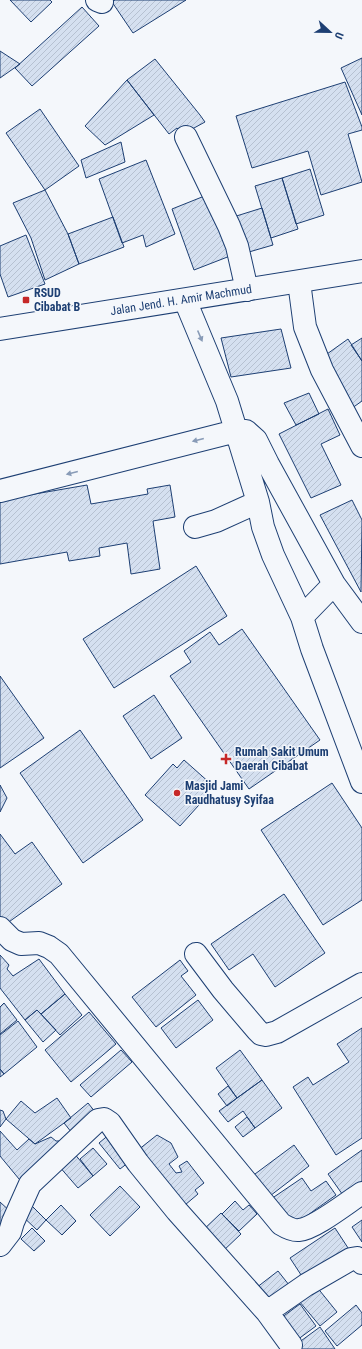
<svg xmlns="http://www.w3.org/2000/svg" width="362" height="1349" viewBox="0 0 362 1349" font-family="'Roboto Condensed',sans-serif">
<defs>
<pattern id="building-hatch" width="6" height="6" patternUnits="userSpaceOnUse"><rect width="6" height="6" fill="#d5e0f0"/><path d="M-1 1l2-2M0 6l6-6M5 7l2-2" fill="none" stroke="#b6c1d1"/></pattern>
</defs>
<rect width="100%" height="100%" fill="#f4f7fb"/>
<!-- building -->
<path fill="url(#building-hatch)" stroke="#1d3f73" d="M10,0H50L52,2L31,22Z
M115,0H186L133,33L112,2Z
M82,7L99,26L32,86L15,68Z
M0,51L20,64L0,78Z
M362,58V115L341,68Z
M155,59L200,115L205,122L183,134L177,128L169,134L127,80Z
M127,80L154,115L105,145L85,126Z
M345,82L362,127V130L348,134L362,182L321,195L308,151L252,168L236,116Z
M40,109L79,166L45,190L6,133Z
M121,142L125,162L86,178L81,160Z
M146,160L175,234L146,247L143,235L122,243L99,179Z
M310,169L324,215L296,224L282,178Z
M282,178L298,229L271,238L255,186Z
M45,190L68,234L79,264L45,280L31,238L13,203Z
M207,195L230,256L194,270L172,209Z
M262,208L273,245L242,254L230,218Z
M113,217L124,247L79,264L68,234Z
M26,235L45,284L8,297L0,274V246Z
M281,329L291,368L231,377L221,338Z
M362,338V361L351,345Z
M348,339L362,361V401L348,411L320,359Z
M309,393L319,414L296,425L284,403Z
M328,409L340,435L321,444L341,485L311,498L279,434Z
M87,485L91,504L148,494L147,489L170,485L175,517L153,521L160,569L131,574L127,543L99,548L100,556L69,561L67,552L0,564V500Z
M352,500L362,520L361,592L320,515Z
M196,566L227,616L114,688L83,639Z
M242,629L320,740L249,789L170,676L191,662L184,651L210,632L219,645Z
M0,676L44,738L0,768Z
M154,695L182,738L151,759L123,716Z
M80,730L143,820L83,863L20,773Z
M184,760L211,784L205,791L208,795L180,826L145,795L173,764L177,768Z
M332,783L362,828V900L323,925L261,830Z
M0,785L7,798L0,812Z
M0,834L15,854L32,842L62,884L6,924L0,916Z
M284,894L325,953L275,987L253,954L229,970L211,944Z
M0,955L9,965L7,969L13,976L39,959L65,994L41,1014L37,1010L25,1020L0,988Z
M180,960L188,971L181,976L196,995L156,1027L132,997Z
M65,994L82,1015L60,1035L41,1014Z
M198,1000L213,1020L176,1048L161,1028Z
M4,1003L17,1020L0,1034V1007Z
M37,1010L56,1030L43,1042L25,1020Z
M89,1012L116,1044L71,1082L45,1050Z
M18,1021L37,1047L4,1074L0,1069V1035Z
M362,1028V1138L336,1155L293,1087L308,1077L313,1085L349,1062L337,1044Z
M121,1050L132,1062L91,1097L80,1085Z
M240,1050L262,1080L237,1098L216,1068Z
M0,1069L4,1074L0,1077Z
M262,1080L282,1108L255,1128L243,1111L228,1122L219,1111Z
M228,1086L237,1098L227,1106L218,1094Z
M57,1098L71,1118L35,1144L6,1119L21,1101L35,1113Z
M88,1103L96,1113L72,1133L64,1123Z
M0,1110L3,1111L6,1119L0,1127Z
M247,1117L255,1128L243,1137L235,1127Z
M0,1131L17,1150L29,1139L35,1144L51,1137L56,1141H66L24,1185L0,1156Z
M111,1133L133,1159L120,1169L99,1143Z
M157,1135L171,1143L178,1157L169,1164L176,1173L182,1172L179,1166L187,1161L204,1183L195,1190L198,1194L179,1210L133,1154Z
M294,1145L309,1166L266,1199L251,1177Z
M93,1148L107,1164L93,1176L80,1159Z
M362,1150V1186L345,1198L328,1174Z
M73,1152L93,1176L78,1188L58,1165Z
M302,1178L311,1191L326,1181L336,1195L291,1227L271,1199Z
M120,1186L140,1207L110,1236L90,1215Z
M235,1201L243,1210L249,1205L257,1214L239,1231L222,1214Z
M0,1202L12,1213L0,1227Z
M29,1203L46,1220L37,1230L19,1213Z
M61,1205L76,1221L62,1235L46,1220Z
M221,1213L241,1234L222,1252L201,1232Z
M362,1220V1242L352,1227Z
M32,1228L45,1241L34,1251L21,1239Z
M335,1228L352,1254L307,1284L290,1258Z
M278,1271L293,1290L270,1307L256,1288Z
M316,1286L337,1312L320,1326L299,1301Z
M300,1304L316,1326L293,1343L277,1321Z
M356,1305L362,1313V1325L337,1346L325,1331Z
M320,1327L335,1349H297L294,1346Z"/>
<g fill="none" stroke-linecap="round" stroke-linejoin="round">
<defs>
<path id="minor" d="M97,0L102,2
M186,137L229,226L237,246L247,290
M299,282L305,327L322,370L362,446
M185,300L227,401L258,502L263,527L273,555L302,617L312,649L362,782
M0,491L236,431H246L256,440L268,464L334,584L362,622
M195,527L216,521L258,502
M302,617L334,584
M0,928L12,940L21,944L39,943L49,947L59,954L281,1224C286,1227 293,1231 299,1230C314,1229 348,1202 362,1193
M196,954L223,990L257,1030L261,1034L266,1035L277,1032L362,984
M0,1245L10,1232L13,1222L30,1184L98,1120L104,1119L110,1123L138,1163L177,1211L267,1312L291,1345
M267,1312L306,1285L351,1259L357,1258L362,1263"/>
<path id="highway" d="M0,329L362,271"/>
</defs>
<!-- minor casing -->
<use href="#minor" stroke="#1d3f73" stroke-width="24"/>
<!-- highway casing -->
<use href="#highway" stroke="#1d3f73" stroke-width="24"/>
<!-- minor -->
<use href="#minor" stroke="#f4f7fb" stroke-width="22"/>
<!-- highway -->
<use href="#highway" stroke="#f4f7fb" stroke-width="22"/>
</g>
<!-- one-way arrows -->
<defs><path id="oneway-solid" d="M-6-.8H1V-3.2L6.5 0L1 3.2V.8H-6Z"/></defs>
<g fill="#889bb7">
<use href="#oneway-solid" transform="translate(200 336) rotate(67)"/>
<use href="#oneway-solid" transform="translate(198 440) rotate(166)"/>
<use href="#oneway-solid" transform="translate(72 473) rotate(166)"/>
</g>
<!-- markers -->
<g fill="#c62828" stroke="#f4f7fb" stroke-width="1.5">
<rect x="22" y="296" width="8" height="8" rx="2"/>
<path d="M224 753h4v4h4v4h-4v4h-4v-4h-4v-4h4z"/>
<circle cx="177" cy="793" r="4"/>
</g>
<g text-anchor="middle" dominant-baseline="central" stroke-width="3" stroke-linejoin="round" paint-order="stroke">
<!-- poi labels -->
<g font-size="12" font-weight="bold" fill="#1d3f73" stroke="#f4f7fb" text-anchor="start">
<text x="34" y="293">RSUD<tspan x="34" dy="14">Cibabat B</tspan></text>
<text x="235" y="752">Rumah Sakit Umum<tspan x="235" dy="14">Daerah Cibabat</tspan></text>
<text x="185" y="786">Masjid Jami<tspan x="185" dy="14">Raudhatusy Syifaa</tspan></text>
</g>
<!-- street labels -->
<g font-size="12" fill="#1d3f73" stroke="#f4f7fb">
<text transform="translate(181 300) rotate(-9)">Jalan Jend. H. Amir Machmud</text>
</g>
</g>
<!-- north arrow -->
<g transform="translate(330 32) rotate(112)" stroke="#f4f7fb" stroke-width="3" paint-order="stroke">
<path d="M0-3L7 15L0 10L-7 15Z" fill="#1d3f73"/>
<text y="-6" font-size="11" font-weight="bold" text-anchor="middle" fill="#1d3f73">U</text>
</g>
</svg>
